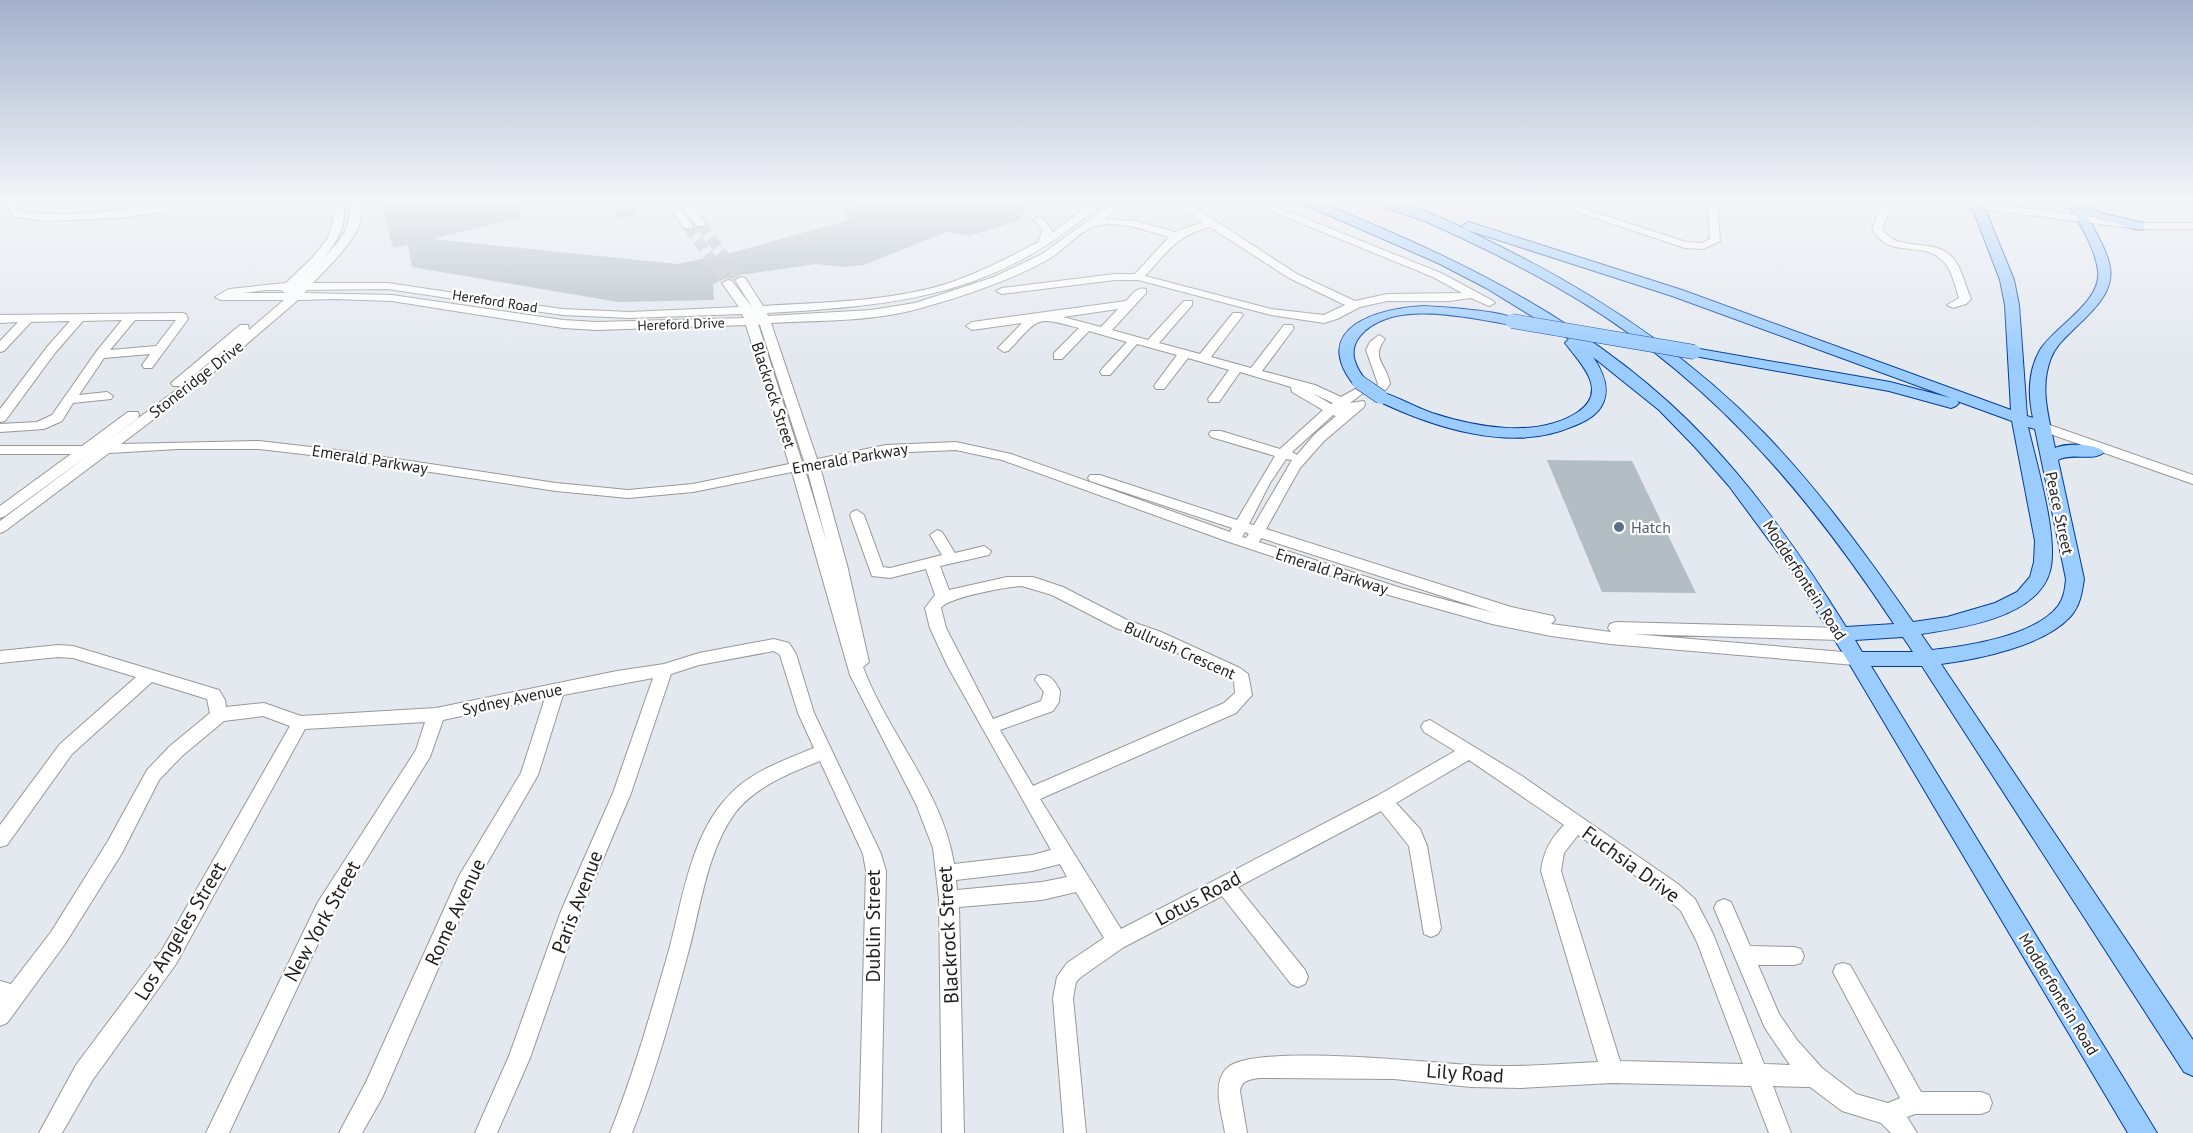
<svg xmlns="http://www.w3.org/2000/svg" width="2193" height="1133" viewBox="0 0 2193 1133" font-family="'PT Sans',sans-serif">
<rect width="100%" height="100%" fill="#e4e9f0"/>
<!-- building -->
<path fill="#b3bec4" d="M380,199H514L523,217L433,239L677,264L731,253L849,220L842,211L880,199H1031L1020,220L1011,223L969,236L947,232L864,265L843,267L817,264L740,275L733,279L727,278L713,284L714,300L618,302L412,267L408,245L393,248Z
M632,206L637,214L618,219L614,210Z
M1547,460L1632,461L1696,593L1602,592Z"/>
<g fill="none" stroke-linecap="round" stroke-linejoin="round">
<!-- minor-tunnel -->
<path stroke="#bcc0c6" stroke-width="11" stroke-dasharray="11 6" stroke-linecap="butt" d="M701,224L741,280
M688,226L728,283"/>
<defs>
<path id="minor" d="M8,199H18L17,206L22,212C95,221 165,199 237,199L232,202L120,218L45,221L15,217L7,206Z
M333,199H343C348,224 338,241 323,259C342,238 352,229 349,199H359C360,205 362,213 361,218C358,239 327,268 313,283H388L562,309L630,312L739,307L722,283L728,280L732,281L752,307L735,280L741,277L745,278L763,306C824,302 887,302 946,284C979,273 1008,258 1038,242L1043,230L1034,220L1035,218H1043L1053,232L1096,199H1108C1097,210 1083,219 1071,228C976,300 881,306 767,313L768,316L871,310L915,303L994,277L1042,254L1118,199H1130L1105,219L1135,221L1175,232L1203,222L1169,199H1182L1297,274L1355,301L1387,294L1462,293L1433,277L1242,199H1257L1441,273L1493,301L1495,303L1489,306L1471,298L1449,301H1387L1360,307L1337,319L1324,323L1271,315L1138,280H1115L1002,294L996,291L1002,288L1115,274H1135L1169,237C1146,231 1117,218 1093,227C1077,233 1064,250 1049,259C1010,281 964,296 921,308C874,322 820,320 771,323L817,459L886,445L956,442L1011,454L1230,532L1232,528L1090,481L1088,478L1090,475H1100L1237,520L1275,456L1211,437L1209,434L1211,431H1221L1280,449L1323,410L1292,392L1291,387L1240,372L1219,402H1209L1208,399L1229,370L1188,358L1164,389H1156L1154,386L1177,355L1137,344L1110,375H1102L1100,372L1102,369L1127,342L1089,331L1062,359H1054V353L1079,328C1033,316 1041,317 1008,351L1004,352L998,348L1022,323L972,330L966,326L972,322L1126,301C1132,295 1137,286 1146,289V293L1112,330L1148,340L1184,301H1192V305L1159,343L1200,354L1233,313H1241L1243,315L1211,357L1251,368L1284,325H1292L1294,328L1262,371L1315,385L1341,397L1361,386L1367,390L1350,403L1364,401L1365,404L1364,407L1324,441L1300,468L1266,529L1511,607L1553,616L1555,620L1551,624L1611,632L1608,628L1610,624L1616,622L1841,628L1847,630L1849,634L1847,638L1841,640L1633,634L1855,653L1861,655L1863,659L1861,663L1855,665L1610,644L1551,636L1492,624L1392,596L1229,542L1002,460L956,450L886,453L820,467L847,565L869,662L863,667C888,734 943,792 954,864L1032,855L1051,850L947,665L930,628L925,608L935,595L926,569L890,578L872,576L850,515L852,512L857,510L864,515L883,567L890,568L942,555L930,535L937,530L942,532L955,553L984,546L991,551L989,555L940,566L949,590L1007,577H1033L1063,587L1127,620L1161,632L1240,668L1248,674L1252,695L1236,713L1040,799L1121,929L1377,796L1455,751L1424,732L1421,727L1424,722L1430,720L1522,776L1678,884L1695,899L1713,934L1764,1064L1790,1065L1765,1028L1714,908L1717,902L1724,899L1731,902L1750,946L1794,947L1801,949L1804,956L1801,963L1794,965H1758L1779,1014L1797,1040L1822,1068L1856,1094L1888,1103L1900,1098L1833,972L1836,965L1843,963L1850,965L1921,1092H1981L1989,1095L1992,1103L1989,1111L1981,1114H1915L1907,1117L1917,1133H1891L1881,1123L1842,1111L1810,1087L1773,1086L1791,1133H1769L1751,1086L1612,1083L1521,1088L1471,1087L1394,1079L1259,1078C1249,1080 1242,1080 1240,1091L1247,1133H1225C1222,1113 1211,1084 1227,1068C1253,1043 1430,1063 1471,1065C1513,1068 1556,1064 1598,1062L1541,871C1543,852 1551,838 1564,825L1469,760L1396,803L1420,829L1427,846L1441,928L1438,934L1431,937L1424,934L1409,846L1381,811L1238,887L1305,970L1308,977L1305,984L1298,987L1291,984L1222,896L1124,947L1081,977L1076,982L1073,998L1086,1133H1064L1053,998L1057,977L1067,963L1104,938L1076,892L1042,900L959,907L964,1133H942L939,899L933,848L916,804L850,675L792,472L693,492L628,498L556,491L337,458L259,449H178L109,453L5,531L0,533V521L90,454L5,516L0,518V506L71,454H0V446H82L128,412H138L139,415L138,418L102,445L191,379L237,339L181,386H173L171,383L240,325H248L249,330L284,300H221L215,297L229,289L286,283L312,258L328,238L335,212ZM1210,227L1289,278L1345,305L1324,315L1271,309L1145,276C1168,251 1176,236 1210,227ZM388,289L562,315L630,318L742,314L744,318L596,322L563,320L392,295L304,293L307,290ZM265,290H281L285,293H243ZM335,299L392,301L563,328L596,330L746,325L789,464L693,484L628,490L556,483L337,450L259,441L121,444L199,385L298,300ZM1118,309L1101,327L1063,317ZM758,324L760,325L804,461L802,462ZM1312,393L1333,403L1331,404ZM1333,415L1336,416L1314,435L1297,455L1292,452ZM1286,459L1292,460L1254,525L1249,524L1270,483ZM807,469L827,543L805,470ZM1245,532L1249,534L1246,538L1242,537ZM1261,538L1495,613L1401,588L1259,542ZM1022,586L1052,595L1116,628L1149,640L1228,676L1234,681L1235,693L1224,703L1033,786L1000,730L1053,711L1059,702L1060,691C1055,681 1049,672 1037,676L1035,680L1044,692L1041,701L993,719L946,628L941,608C949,597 1007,587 1022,586ZM1578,835L1664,896L1681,911L1697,942L1743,1064L1620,1061L1561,871L1564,853ZM1060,864L1067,877L1042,882L957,890L956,880L1032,871Z
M663,199H673L693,226L692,228H684Z
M677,199H688L706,224L705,226H697Z
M1538,199H1554L1686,242L1702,243L1710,239L1707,199H1717L1720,241L1703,249L1685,248Z
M1884,199H1894L1882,229C1897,253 1932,237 1951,256C1962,267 1965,285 1971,299L1966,304L1953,308L1947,305L1959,298C1955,286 1952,269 1942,260C1921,240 1890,260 1872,229Z
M1922,199H1954L2139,223H2193V229H2139L1927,202Z
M182,313L186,314L188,319L152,368H144L142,365L150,354L104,358L79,395L107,392L113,396L111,399L73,403L62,421L44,429L0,432V424L37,422L52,415L96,352L122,320L83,321L55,353L5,421L0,422V409L47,347L70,321L31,322L4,351L0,352V341L18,322L0,323V315ZM135,320H176L156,346L110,350Z
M1379,335L1385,339C1370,359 1387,364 1390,384L1385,391L1381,392L1375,388L1378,384L1366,350L1370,342Z
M2041,422L2193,475V484L2036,429L2034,426Z
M774,639L789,643L796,654L814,713L881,854L886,871L881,1133H859L866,871L863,854L820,761C790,773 756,786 735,813C708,850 701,903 690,946C673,1009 656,1072 632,1133H610C634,1073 651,1012 669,950C682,902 690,840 724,801C746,773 782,761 814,748L798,713L780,655L774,651L699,665L671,674L631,793L581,911L530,1058L497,1133H475L509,1056L561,911L613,793L653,678L563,695L538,775L474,886L382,1098L362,1133H339L366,1082L459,876L521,773L545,698L443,720L430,757L332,914L229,1133H206L318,902L416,750L425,722L305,729L176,964L92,1081L62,1133H39L76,1065L162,950L290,726L263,716L224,721L182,756L159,780L122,853L65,944L7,1023L0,1026V981L11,984L51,932L108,841L147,770L170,746L210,713L207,699L152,682L72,754L7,845L0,847V825L60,744L136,677L73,658L58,657L0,663V651L58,645L73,646L219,690L225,700L226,707L264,703L301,716L436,708L617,671L664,664L699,653Z"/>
<path id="major" d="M1292,199H1310C1455,255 1600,326 1708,441C1761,497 1805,561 1846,627L1894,624C1802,485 1701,368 1553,285C1512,262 1470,241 1427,222C1411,215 1386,211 1373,199C1410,199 1458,226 1491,242C1592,291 1686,353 1764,433C1820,491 1867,556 1913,622L1947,617L1995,603L2017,592L2030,577L2034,562L2035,541L2012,421L1957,401L1959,403L1956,406L1951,408L1889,391L1689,355L1687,352L1689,349L1694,348L1890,382L1951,398L1672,296L1464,229L1462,226L1468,222L1472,223L1682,290L2011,410L2005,305L2000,280L1969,199H1981L2014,280L2019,305L2027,416L2033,418C2028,396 2028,371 2040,350C2055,326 2102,302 2098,271C2095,246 2078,222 2066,199H2080L2101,213L2143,223L2145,226L2143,229L2139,230L2087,216C2116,268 2124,283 2077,326C2067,336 2056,345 2051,358C2039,388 2049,418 2055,448C2066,443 2096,443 2104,452C2094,462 2072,452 2058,460L2084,579C2082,593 2080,606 2070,617C2043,646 1979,659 1941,664L2193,1040V1076L2184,1072L1922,666H1871L2157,1133H2128L1846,658L1791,570L1729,486L1695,447L1659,410L1593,357C1604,373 1613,393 1598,411C1591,419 1581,423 1571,427C1510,453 1432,427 1376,400L1373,397L1381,392C1398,397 1415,407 1432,413C1475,427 1537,439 1578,412C1610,390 1579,362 1565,343L1569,339L1486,288L1440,264ZM2028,427L2035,429L2066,579C2065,589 2064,598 2058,606C2035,636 1968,646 1932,650L1921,634C1962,628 2038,617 2050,571C2059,538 2036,462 2028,427ZM1903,637L1913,652H1862L1855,640Z
M1424,306C1441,307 1509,311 1519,321L1512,325C1469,318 1392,298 1360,336C1347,352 1356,368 1367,382L1359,387L1354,385C1309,328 1378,308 1424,306Z"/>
</defs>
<!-- minor casing -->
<use href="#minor" stroke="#989898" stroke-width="2"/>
<!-- major casing -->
<use href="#major" stroke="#003c99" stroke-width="2"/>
<!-- minor -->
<use href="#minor" fill="#fff" fill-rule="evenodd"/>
<!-- major -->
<use href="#major" fill="#9bccfe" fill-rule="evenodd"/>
<defs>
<path id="major-bridge" d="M1512,321L1694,352
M1359,382L1381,397"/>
</defs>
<!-- major-bridge casing -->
<use href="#major-bridge" stroke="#003c99" stroke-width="15" stroke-linecap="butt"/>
<!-- major-bridge -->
<use href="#major-bridge" stroke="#9bccfe" stroke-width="14"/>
</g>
<!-- sky -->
<linearGradient id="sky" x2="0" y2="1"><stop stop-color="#a4b1cc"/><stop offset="0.56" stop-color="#f3f5f8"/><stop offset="1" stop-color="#f3f5f8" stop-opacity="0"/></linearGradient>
<rect width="2193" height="358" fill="url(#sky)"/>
<!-- markers -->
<circle fill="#5c6f8a" stroke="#fff" stroke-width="2" cx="1619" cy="527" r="6"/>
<g text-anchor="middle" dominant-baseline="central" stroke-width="4.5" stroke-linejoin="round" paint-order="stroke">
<!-- far-street labels -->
<g font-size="14" fill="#1e1e1e" stroke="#fff">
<text transform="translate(495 301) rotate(9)">Hereford Road</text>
<text transform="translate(681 324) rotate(-2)">Hereford Drive</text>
</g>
<!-- street labels -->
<g font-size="16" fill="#1e1e1e" stroke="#fff">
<text transform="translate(196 379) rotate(-38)">Stoneridge Drive</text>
<text transform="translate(774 395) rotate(72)">Blackrock Street</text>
<text transform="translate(850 458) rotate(-10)">Emerald Parkway</text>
<text transform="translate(370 459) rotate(9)">Emerald Parkway</text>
<text transform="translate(2060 513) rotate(78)">Peace Street</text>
<text transform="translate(1332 571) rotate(18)">Emerald Parkway</text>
<text transform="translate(1805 580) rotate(57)">Modderfontein Road</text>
<text transform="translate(1180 650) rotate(24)">Bullrush Crescent</text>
<text transform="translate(512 699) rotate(-12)">Sydney Avenue</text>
<text transform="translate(2059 994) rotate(59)">Modderfontein Road</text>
</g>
<!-- service labels -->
<g font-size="16" fill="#4e5e75" stroke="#fff" text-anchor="start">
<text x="1631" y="527">Hatch</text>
</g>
<!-- near-street labels -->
<g font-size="20" fill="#1e1e1e" stroke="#fff">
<text transform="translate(1631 864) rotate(36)">Fuchsia Drive</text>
<text transform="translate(1198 898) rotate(-28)">Lotus Road</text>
<text transform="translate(577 902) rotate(-69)">Paris Avenue</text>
<text transform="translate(455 912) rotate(-65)">Rome Avenue</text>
<text transform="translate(322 921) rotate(-61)">New York Street</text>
<text transform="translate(873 926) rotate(-90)">Dublin Street</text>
<text transform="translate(180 931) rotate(-59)">Los Angeles Street</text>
<text transform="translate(948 935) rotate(-93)">Blackrock Street</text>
<text transform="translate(1465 1073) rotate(4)">Lily Road</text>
</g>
</g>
</svg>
